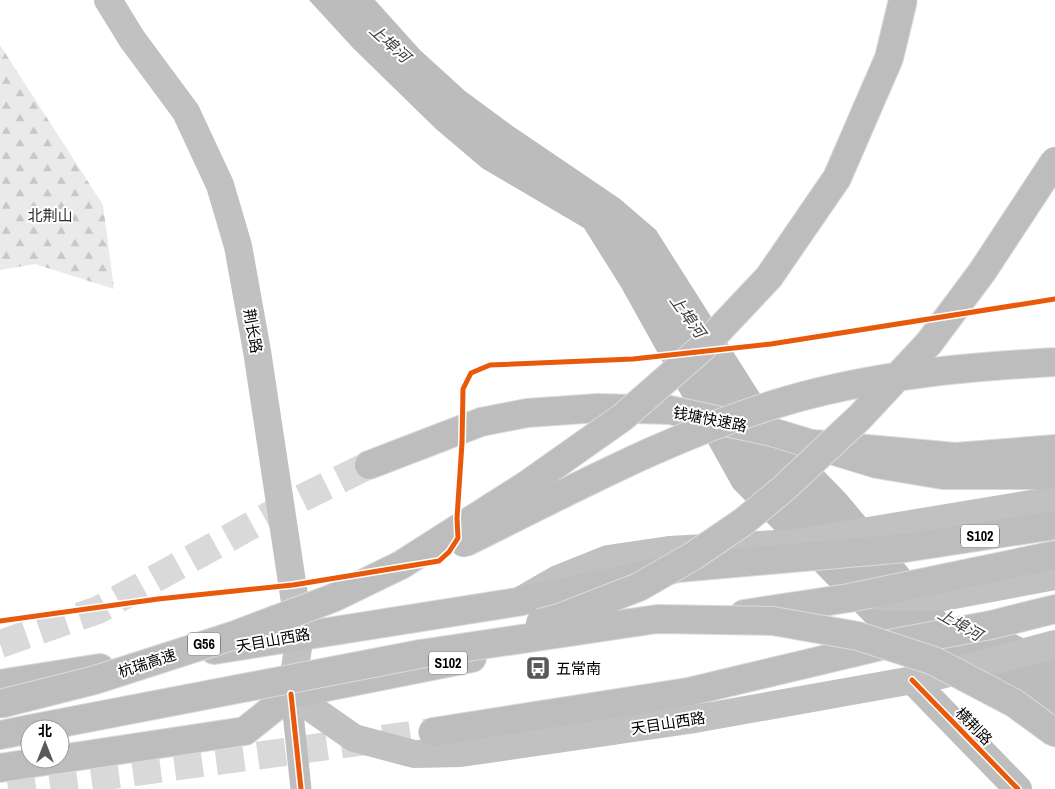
<svg xmlns="http://www.w3.org/2000/svg" width="1055" height="789" viewBox="0 0 1055 789" font-family="'Archivo Narrow','Noto Sans SC',sans-serif">
<defs>
<pattern id="forest-firs" width="22" height="20" patternUnits="userSpaceOnUse" patternTransform="scale(1.25)"><rect width="22" height="20" fill="#eaeaea"/><path d="M5 1l3.5 6h-7zM16 11l3.5 6h-7z" fill="#c7c7c7"/></pattern>
</defs>
<rect width="100%" height="100%" fill="#fff"/>
<!-- forest -->
<path fill="url(#forest-firs)" d="M0,45L103,205L114,289L35,264L0,270Z"/>
<!-- water -->
<path fill="#bcbcbc" d="M309,0H375L420,50L465,91L511,125L620,199L656,230L781,427L846,494L949,617L1005,629L1055,654V739L868,625L733,488L621,287L584,228L482,168L436,129L353,48Z"/>
<g fill="none" stroke-linecap="round" stroke-linejoin="round">
<!-- trunk-tunnel -->
<path stroke="#d9d9d9" stroke-width="28" stroke-dasharray="28 14" stroke-linecap="butt" d="M0,644L98,610L292,503L369,465
M8,789L433,732"/>
<defs>
<path id="primary" d="M744,614L849,598L1055,555
M214,650L517,602L678,568L905,548L1055,525
M0,684L100,668
M60,759L245,731L291,694L472,658
M0,768L59,759"/>
<path id="trunk" d="M369,465L481,422L527,413L598,408L670,410L772,432L877,464L943,475H1055
M433,732L688,692L894,643L991,625L1055,609"/>
<path id="motorway" d="M813,444L955,457L1055,449
M0,735L30,729"/>
</defs>
<!-- primary casing -->
<use href="#primary" stroke="#dbdbdb" stroke-width="30"/>
<!-- trunk casing -->
<use href="#trunk" stroke="#dbdbdb" stroke-width="30"/>
<!-- motorway casing -->
<use href="#motorway" stroke="#dbdbdb" stroke-width="30"/>
<!-- minor -->
<path stroke="#bebebe" stroke-width="21" d="M291,694L301,789"/>
<!-- tertiary -->
<path stroke="#bebebe" stroke-width="28" d="M912,680L1018,789"/>
<!-- secondary -->
<path stroke="#c1c1c1" stroke-width="28" d="M108,0L132,39L186,112L220,185L238,246L257,351L300,635L291,694L354,738L414,754L461,753L689,720L941,675L1055,644
M883,597H943L1055,576
M525,598L558,579L608,559L669,550L796,543L1055,500"/>
<!-- primary -->
<use href="#primary" stroke="#bdbdbd" stroke-width="28"/>
<!-- trunk -->
<use href="#trunk" stroke="#bdbdbd" stroke-width="28"/>
<!-- motorway -->
<use href="#motorway" stroke="#bdbdbd" stroke-width="28"/>
<defs>
<path id="motorway-bridge" d="M464,543C570,491 675,433 789,400C876,375 965,367 1055,362
M540,623L559,618L639,587L693,556L743,522L783,489L860,417L929,343L982,272L1055,161
M0,704L95,680L235,635L333,598L401,565L528,484L623,417L703,347L769,277L837,178L889,58L903,0
M30,729L420,654L657,619L773,621L858,636L934,661L1014,703L1055,733"/>
</defs>
<!-- motorway-bridge casing -->
<use href="#motorway-bridge" stroke="#dbdbdb" stroke-width="30" stroke-linecap="butt"/>
<!-- motorway-bridge -->
<use href="#motorway-bridge" stroke="#bdbdbd" stroke-width="28"/>
<defs>
<path id="cycleway" d="M0,621L158,599L293,585L439,561L449,552L458,538L457,518L462,443L463,389L471,373L490,365L633,359L771,344L1055,299
M912,680L1018,789
M291,694L301,789"/>
</defs>
<!-- cycleway casing -->
<use href="#cycleway" stroke="#fff" stroke-width="8"/>
<!-- cycleway -->
<use href="#cycleway" stroke="#e8590c" stroke-width="5"/>
</g>
<!-- icons -->
<defs>
<symbol id="bus-square" viewBox="-11 -11 22 22"><rect x="-9" y="-9" width="18" height="18" rx="4" fill="#595959" stroke="#fff"/><path d="M-5-6H5V4H4V6H2V4H-2V6H-4V4H-5ZM-3.5-4V0h7V-4ZM-3.5 1.2v1.5H-2V1.2ZM2 1.2v1.5H3.5V1.2Z" fill="#fff"/></symbol>
</defs>
<g fill-rule="evenodd">
<use href="#bus-square" x="524" y="654" width="28" height="28"/>
</g>
<g text-anchor="middle" dominant-baseline="central" stroke-width="4" stroke-linejoin="round" paint-order="stroke">
<!-- shield labels -->
<g fill="#fff" stroke="#4c4c4c" stroke-width="1">
<rect x="961" y="524.5" width="38" height="23" rx="4"/>
<rect x="188" y="632.5" width="32" height="23" rx="4"/>
<rect x="429" y="651.5" width="38" height="23" rx="4"/>
</g>
<g font-size="14" font-weight="bold" fill="#000">
<text x="980" y="536">S102</text>
<text x="204" y="644">G56</text>
<text x="448" y="663">S102</text>
</g>
<!-- park labels -->
<g font-size="15" fill="#2f2f2f" stroke="#fff">
<text x="50" y="215">北荆山</text>
</g>
<!-- street labels -->
<g font-size="15" fill="#000" stroke="#fff">
<text transform="translate(253 331) rotate(80)">荆长路</text>
<text transform="translate(710 419) rotate(11)">钱塘快速路</text>
<text transform="translate(273 640) rotate(-10)">天目山西路</text>
<text transform="translate(147 663) rotate(-18)">杭瑞高速</text>
<text transform="translate(668 723) rotate(-9)">天目山西路</text>
<text transform="translate(974 726) rotate(46)">横荆路</text>
</g>
<!-- poi labels -->
<g font-size="15" fill="#000" stroke="#fff" text-anchor="start">
<text x="556" y="668">五常南</text>
</g>
<!-- water labels -->
<g font-size="16" font-style="italic" fill="#404040" stroke="#fff">
<text transform="translate(390 43) rotate(42)">上埠河</text>
<text transform="translate(688 316) rotate(54)">上埠河</text>
<text transform="translate(960 624) rotate(30)">上埠河</text>
</g>
</g>
<!-- north arrow -->
<g transform="translate(45 744)"><circle r="24" fill="#ffffff" stroke="#999999"/>
<path d="M0-4L9 19L0 12L-9 19Z" fill="#595959"/>
<text y="-8" font-size="14" font-weight="bold" text-anchor="middle" fill="#000000">北</text>
</g>
</svg>
